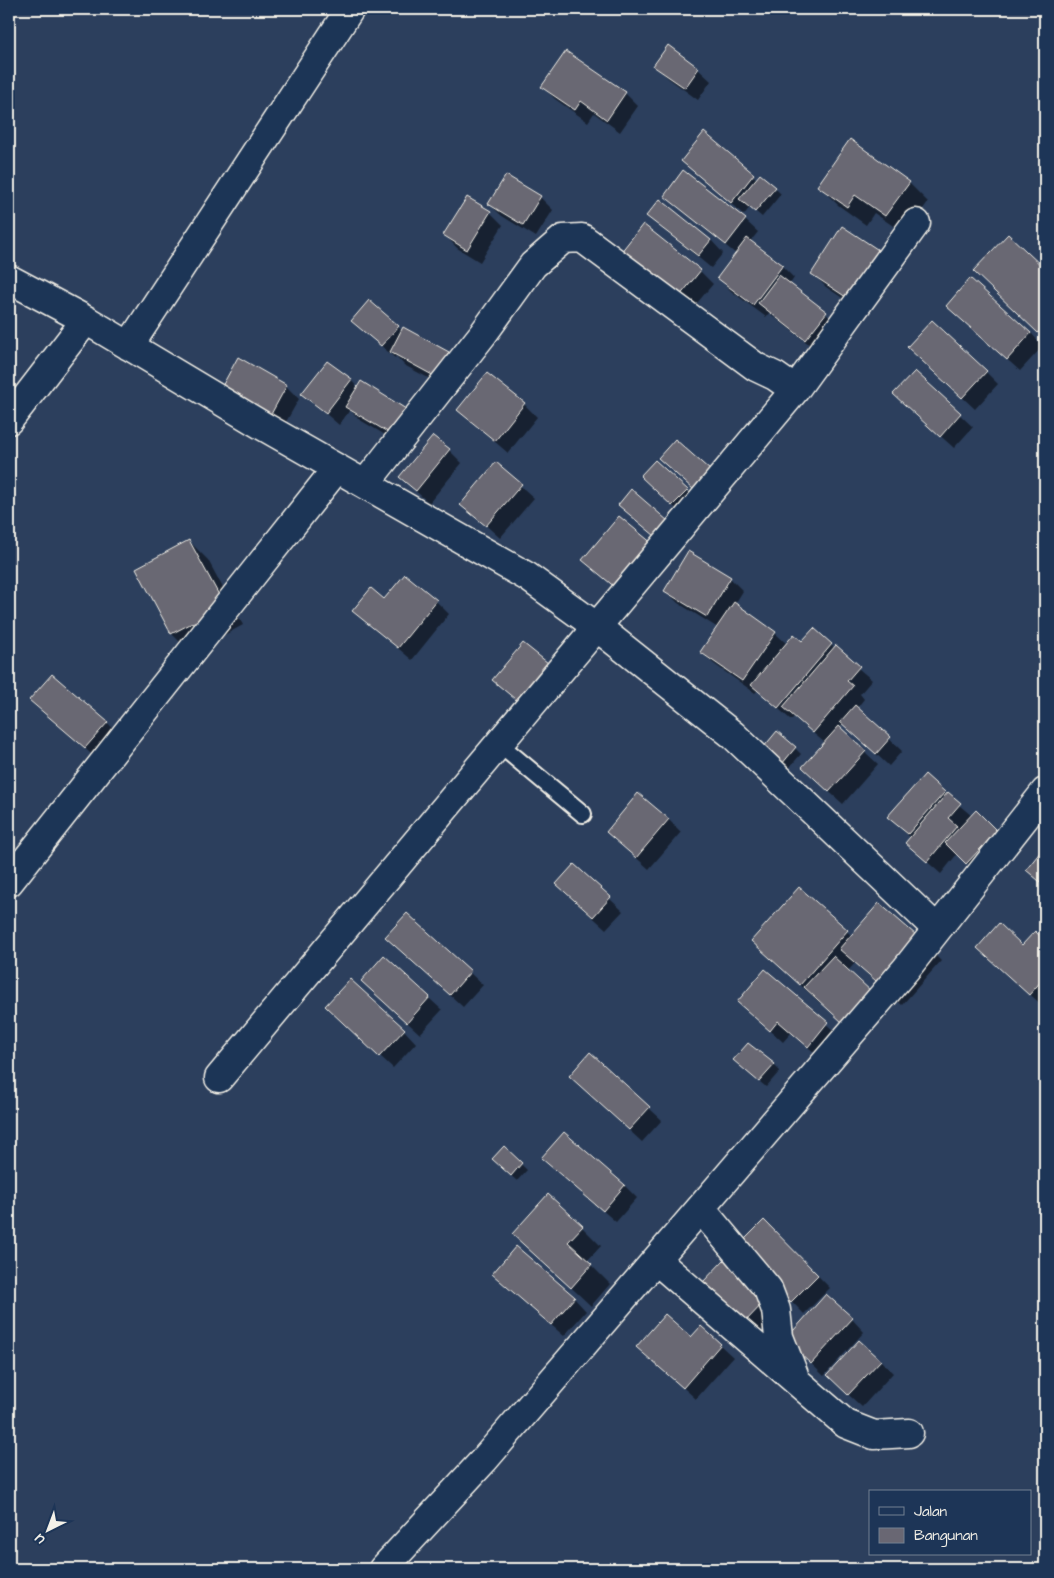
<svg xmlns="http://www.w3.org/2000/svg" width="1054" height="1578" viewBox="0 0 1054 1578" font-family="'Architects Daughter',sans-serif">
<rect width="100%" height="100%" fill="#2c3f5d"/>
<filter id="ink" filterUnits="userSpaceOnUse"><feTurbulence type="fractalNoise" baseFrequency=".02" numOctaves="2"/><feDisplacementMap in="SourceGraphic" scale="10" xChannelSelector="R" yChannelSelector="G"/><feConvolveMatrix kernelMatrix="1 2 1 2 8 2 1 2 1" color-interpolation-filters="sRGB"/></filter>
<g filter="url(#ink)">
<!-- shadow -->
<path fill="#0007" d="M655,66L698,69L711,81L698,100L668,78Z
M543,87L625,93L638,106L620,132L594,113L588,122L555,99Z
M705,134L757,179L775,188L781,194L762,217L750,207L744,215L682,161Z
M909,183L928,202L905,234L874,213L866,225L838,205L819,186Z
M665,196L745,220L758,232L750,242L782,266L794,278L790,284L839,325L819,352L769,313L766,317L731,291L719,278L736,254Z
M540,197L553,210L536,237L502,216L489,204Z
M490,212L503,225L480,262L457,248L445,235Z
M648,216L711,240L723,253L711,268Z
M843,228L865,313L826,287L813,274Z
M1008,236L1045,271V339L994,290Z
M631,270L700,271L713,284L687,315Z
M961,318L1031,333L1043,346L1020,371Z
M353,321L398,327L403,331L404,329L448,353L461,366L449,389L404,365L396,356L395,358Z
M921,359L986,372L998,384L975,409Z
M915,373L973,427L954,448L908,407Z
M351,380L358,388L405,410L418,422L404,446L360,420L350,410L339,425L303,394Z
M286,386L299,399L282,429L234,402Z
M524,404L537,417L508,453L458,410Z
M449,450L462,463L429,503L400,477Z
M660,458L709,471L722,484L706,501Z
M496,464L534,498L500,538L462,504Z
M655,489L687,490L699,503L686,518Z
M189,541L208,560L243,625L191,653L172,634L138,568Z
M689,553L730,578L743,591L735,604L775,633L787,644L831,645L872,680L860,694L864,699L857,708L902,751L889,766L844,724L839,728L878,764L843,804L816,780L825,743L794,717L791,720L758,690L755,693L714,664L701,652L718,628L678,603L666,591Z
M385,601H436L449,614L412,660L354,611Z
M30,700L107,722L119,735L98,760Z
M795,748L801,754L783,775L765,760Z
M925,776L972,816L976,812L1009,844L980,875L957,854L941,874L906,843L911,838L889,817Z
M668,819L681,832L649,869L607,832Z
M574,866L623,911L606,929L570,897Z
M799,889L852,936L922,942L941,961L902,1005L855,963L820,1003L753,941Z
M407,915L483,985L463,1007L400,949Z
M1035,933L1045,942V1003L1043,1006L991,960L1022,946Z
M384,957L442,1010L420,1034L375,993Z
M765,971L840,1036L821,1058L791,1033L783,1042L739,1002Z
M340,1019L404,1030L416,1043L393,1068Z
M590,1054L662,1120L642,1142L584,1089Z
M774,1065L780,1071L766,1087L741,1066Z
M504,1148L527,1170L517,1181L499,1165Z
M556,1170L624,1185L637,1198L616,1222Z
M764,1221L830,1288L804,1314L738,1247Z
M582,1227L601,1246L587,1261L610,1284L591,1306L514,1234Z
M704,1283L778,1313L757,1335Z
M507,1287L574,1298L586,1311L564,1336Z
M852,1319L864,1332L824,1376L799,1352Z
M720,1345L733,1357L696,1399L638,1347Z
M880,1360L893,1373L862,1407L841,1388Z"/>
<!-- building -->
<path fill="#696773" stroke="#f4f1e8" d="M668,45L699,68L685,88L653,66Z
M566,51L626,92L607,120L581,101L575,110L541,87Z
M704,132L754,174L731,203L681,161Z
M850,139L910,182L885,216L855,195L847,207L817,186Z
M683,170L746,219L726,245L664,196Z
M760,174L776,187L755,212L739,199Z
M506,175L541,196L523,225L488,204Z
M467,197L491,211L467,250L443,235Z
M660,199L711,240L698,256L646,216Z
M643,224L701,270L674,303L617,257Z
M842,226L883,253L852,301L811,274Z
M1008,234L1045,269V325L1038,333L973,271Z
M747,238L783,265L753,305L717,278Z
M779,275L827,312L805,340L758,303Z
M970,278L1031,333L1007,360L946,306Z
M369,300L399,326L381,346L351,321Z
M932,320L987,371L962,398L907,347Z
M403,327L449,352L436,377L390,352Z
M238,357L287,385L269,418L220,390Z
M327,361L352,379L326,413L301,394Z
M915,371L961,413L940,437L893,394Z
M487,373L525,403L495,441L457,410Z
M361,381L406,409L391,434L345,407Z
M433,436L450,449L416,491L399,477Z
M675,439L710,470L693,489L658,458Z
M655,460L688,490L672,506L640,476Z
M496,462L522,484L486,526L460,505Z
M631,489L668,521L655,536L618,505Z
M619,516L653,544L616,588L582,560Z
M189,540L225,606L171,634L136,568Z
M688,551L731,577L707,617L664,591Z
M405,574L437,600L398,648L352,611L371,588L384,599Z
M734,602L776,632L742,681L700,652Z
M814,628L832,644L778,708L751,685L794,634L802,641Z
M523,643L553,667L521,704L492,680Z
M836,645L860,666L847,681L853,686L813,733L783,707Z
M52,674L108,722L85,748L29,700Z
M855,705L891,737L876,754L840,722Z
M839,726L866,751L829,792L802,767Z
M777,731L796,747L777,770L758,754Z
M925,774L945,792L908,834L887,817Z
M948,792L961,803L948,818L957,826L927,862L905,843Z
M638,793L669,819L636,858L606,832Z
M976,810L997,831L966,864L945,843Z
M1045,846V886L1026,870Z
M574,864L611,897L593,917L556,884Z
M799,887L848,930L800,985L751,941Z
M879,903L923,941L883,987L839,949Z
M407,913L471,971L450,995L385,937Z
M999,923L1022,945L1035,931L1045,941V977L1029,995L977,948Z
M384,955L430,997L407,1023L361,981Z
M833,956L872,992L843,1023L804,987Z
M765,969L828,1022L808,1047L778,1021L770,1031L737,1002Z
M350,979L405,1029L379,1057L325,1006Z
M748,1043L775,1064L759,1082L733,1060Z
M590,1052L650,1107L629,1130L569,1076Z
M564,1132L625,1185L603,1211L541,1158Z
M504,1146L522,1163L511,1176L492,1159Z
M548,1194L583,1226L568,1242L592,1264L571,1288L512,1234Z
M764,1220L818,1275L791,1302L737,1247Z
M516,1246L575,1297L551,1325L492,1274Z
M724,1260L766,1300L744,1323L702,1283Z
M826,1294L853,1318L811,1364L785,1340Z
M665,1314L691,1337L701,1326L721,1344L683,1388L636,1347Z
M859,1340L881,1360L848,1395L827,1375Z"/>
<g fill="none" stroke-linecap="round" stroke-linejoin="round">
<defs>
<path id="service" d="M499,744L583,814"/>
<path id="minor" d="M9,279L86,320L263,426L528,577L597,627L733,735L937,929
M129,346L350,9
M9,420L86,320
M365,484L483,334L533,265L563,239L582,238L756,367L775,376L795,390L916,223
M9,882L337,468
M219,1078L795,390
M701,1209L768,1289L776,1310L779,1337L794,1375
M656,1260L846,1424L874,1435L909,1433
M383,1569L484,1460L906,969L1045,792"/>
</defs>
<!-- service casing -->
<use href="#service" stroke="#f4f1e8" stroke-width="20"/>
<!-- minor casing -->
<use href="#minor" stroke="#f4f1e8" stroke-width="31"/>
<!-- service -->
<use href="#service" stroke="#1d3557" stroke-width="16"/>
<!-- minor -->
<use href="#minor" stroke="#1d3557" stroke-width="28"/>
</g>
</g>
<!-- margin -->
<rect width="1054" height="1578" fill="none" stroke="#1d3557" stroke-width="30"/>
<rect x="15" y="15" width="1024" height="1548" fill="none" stroke="#f4f1e8" stroke-width="2" filter="url(#ink)"/>
<!-- legend -->
<rect x="869" y="1490" width="162" height="65" fill="#1d3557" stroke="#738091"/>
<rect x="879" y="1507" width="25" height="8" fill="#1d3557" stroke="#738091"/>
<text x="914" y="1516" font-size="15" fill="#f4f1e8">Jalan</text>
<rect x="879" y="1528" width="25" height="15" fill="#696773" stroke="#738091"/>
<text x="914" y="1540" font-size="15" fill="#f4f1e8">Bangunan</text>
<!-- north arrow -->
<g transform="translate(48 1530) rotate(222)" stroke="#1d3557" stroke-width="4" paint-order="stroke">
<path d="M0-4L9 19L0 12L-9 19Z" fill="#f4f1e8"/>
<text y="-8" font-size="14" font-weight="bold" text-anchor="middle" fill="#f4f1e8">U</text>
</g>
</svg>
